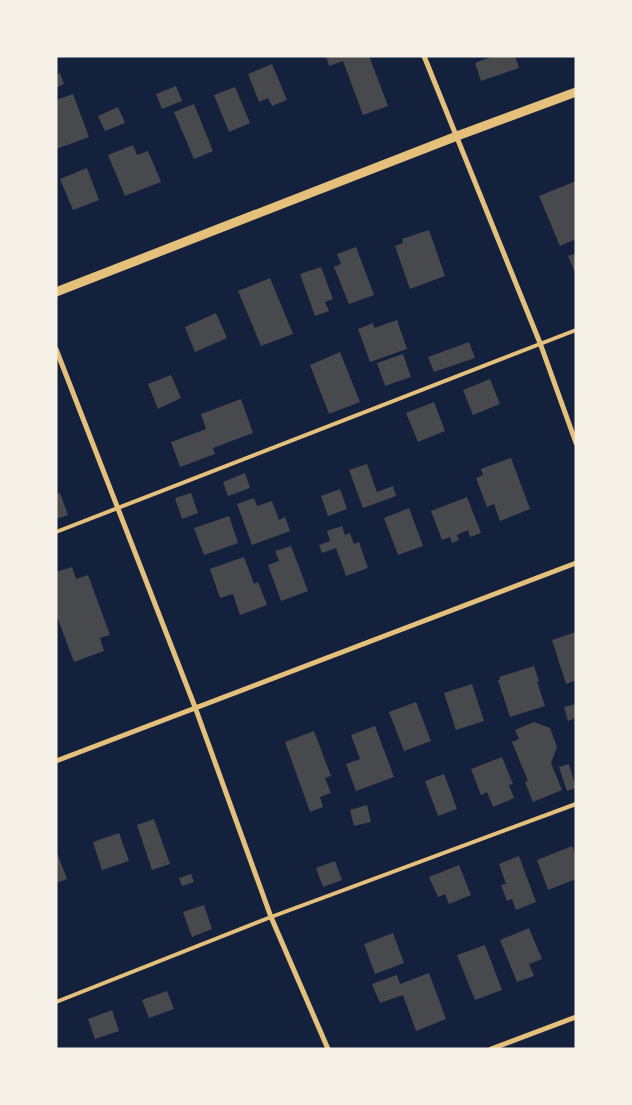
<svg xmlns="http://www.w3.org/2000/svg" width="632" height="1105" viewBox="0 0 632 1105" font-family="Poppins,sans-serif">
<rect width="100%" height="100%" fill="#14213d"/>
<!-- building -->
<path fill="#48494c" d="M326,56H369L388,106L363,115L343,61L329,66Z
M490,56H515L519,68L481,81L475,63L490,57Z
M272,64L287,100L272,106L268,98L259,102L248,74Z
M60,73L64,84L56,88V75Z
M176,86L182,101L162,109L156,94Z
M235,87L250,123L229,132L214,95Z
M73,94L89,137L56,149V100Z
M194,104L213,151L194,159L174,112Z
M118,107L125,123L105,131L98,116Z
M133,145L137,155L148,151L161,182L125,196L108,155Z
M87,168L99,200L73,210L60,179Z
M576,181V239L560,246L539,196Z
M429,230L445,276L410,289L395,246L403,243L402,239Z
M356,247L374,295L349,304L334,267L341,264L337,254Z
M576,253V275L568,256Z
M321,267L333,299L325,302L329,311L315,316L300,274Z
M270,278L293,334L261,346L238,291Z
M216,313L227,338L195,352L185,327Z
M397,320L407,349L370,362L358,329L373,323L374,328Z
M469,342L475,358L434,372L428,357Z
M340,352L360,402L329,414L310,365Z
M403,354L411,377L385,386L377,363Z
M171,375L181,398L158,409L148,384Z
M490,379L500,404L473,415L463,390Z
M241,399L253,433L213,448L215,454L180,467L171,442L206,429L201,414Z
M434,402L445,431L418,442L406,413Z
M511,458L530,509L500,521L494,504L487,507L476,478L483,475L481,469Z
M367,464L377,492L393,486L396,496L363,508L349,470Z
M245,473L250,488L228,496L223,482Z
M340,489L347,509L328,516L321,496Z
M60,493L68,515L56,519V494Z
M191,493L198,513L182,519L175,498Z
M467,497L481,533L470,537L468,530L457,535L459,540L452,543L450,537L442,540L431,511Z
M254,498L257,506L272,501L279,520L285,517L290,531L252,545L237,504Z
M409,508L423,546L398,555L384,518Z
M229,516L238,543L204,555L194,528Z
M342,526L345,535L350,533L354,544L359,542L368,568L346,576L336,548L322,553L319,545L330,541L327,531Z
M291,546L308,591L281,601L268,565L279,561L275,551Z
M244,557L254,584L258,582L267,605L240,615L233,594L220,598L210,569Z
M72,567L76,579L88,575L110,635L100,638L104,651L74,662L56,614V572Z
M576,632V680L566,684L552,640Z
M534,666L539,681L537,682L545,706L510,717L498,680H500L499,677Z
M472,684L484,721L456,730L444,693Z
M416,702L431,741L404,751L389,712Z
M576,704V718L568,721L564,707Z
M534,722L550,728L557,747L551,763L562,790L533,802L525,782L528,781L512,742L519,739L515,730Z
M375,726L394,777L356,791L346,764L360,759L351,735Z
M314,731L331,776L325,778L331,793L320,797L323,807L310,812L285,742Z
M502,757L513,784L509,785L514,798L493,807L487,792L481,795L471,769Z
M569,764L576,788L567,791L559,767Z
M444,774L457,809L438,816L425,781Z
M367,805L371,822L354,826L350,810Z
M154,819L170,864L152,870L137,825Z
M119,833L129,861L102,870L93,842Z
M572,846L576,856V879L548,890L537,860Z
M56,850L67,879L56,883Z
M519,856L536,902L516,910L512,899L507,901L501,885L506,884L499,864Z
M335,861L342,880L323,887L316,868Z
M459,865L471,895L449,904L445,894L438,897L429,877Z
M191,874L194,882L182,886L179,878Z
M204,905L212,929L192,937L183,912Z
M529,928L542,959L529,964L534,976L517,982L500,940Z
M393,933L404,963L375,974L364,944Z
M485,945L502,990L475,1000L457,955Z
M429,973L446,1019L416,1031L403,995L380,1003L372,984L397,975L400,984Z
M167,991L174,1009L149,1018L142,1000Z
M112,1010L119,1031L95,1039L88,1019Z"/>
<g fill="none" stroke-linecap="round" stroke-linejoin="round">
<!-- service -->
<path stroke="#e5c07b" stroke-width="4" d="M56,532L576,330
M56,1002L271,917L576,804"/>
<!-- minor -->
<path stroke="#e5c07b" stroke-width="5" d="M424,56L540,343L576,443
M56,349L195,707L271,917L328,1049
M56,761L576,563
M491,1049L576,1017"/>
<!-- tertiary -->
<path stroke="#e5c07b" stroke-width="9" d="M56,292L457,136L576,92"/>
</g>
<!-- border -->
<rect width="632" height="1105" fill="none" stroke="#f6f1e7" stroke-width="115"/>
</svg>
